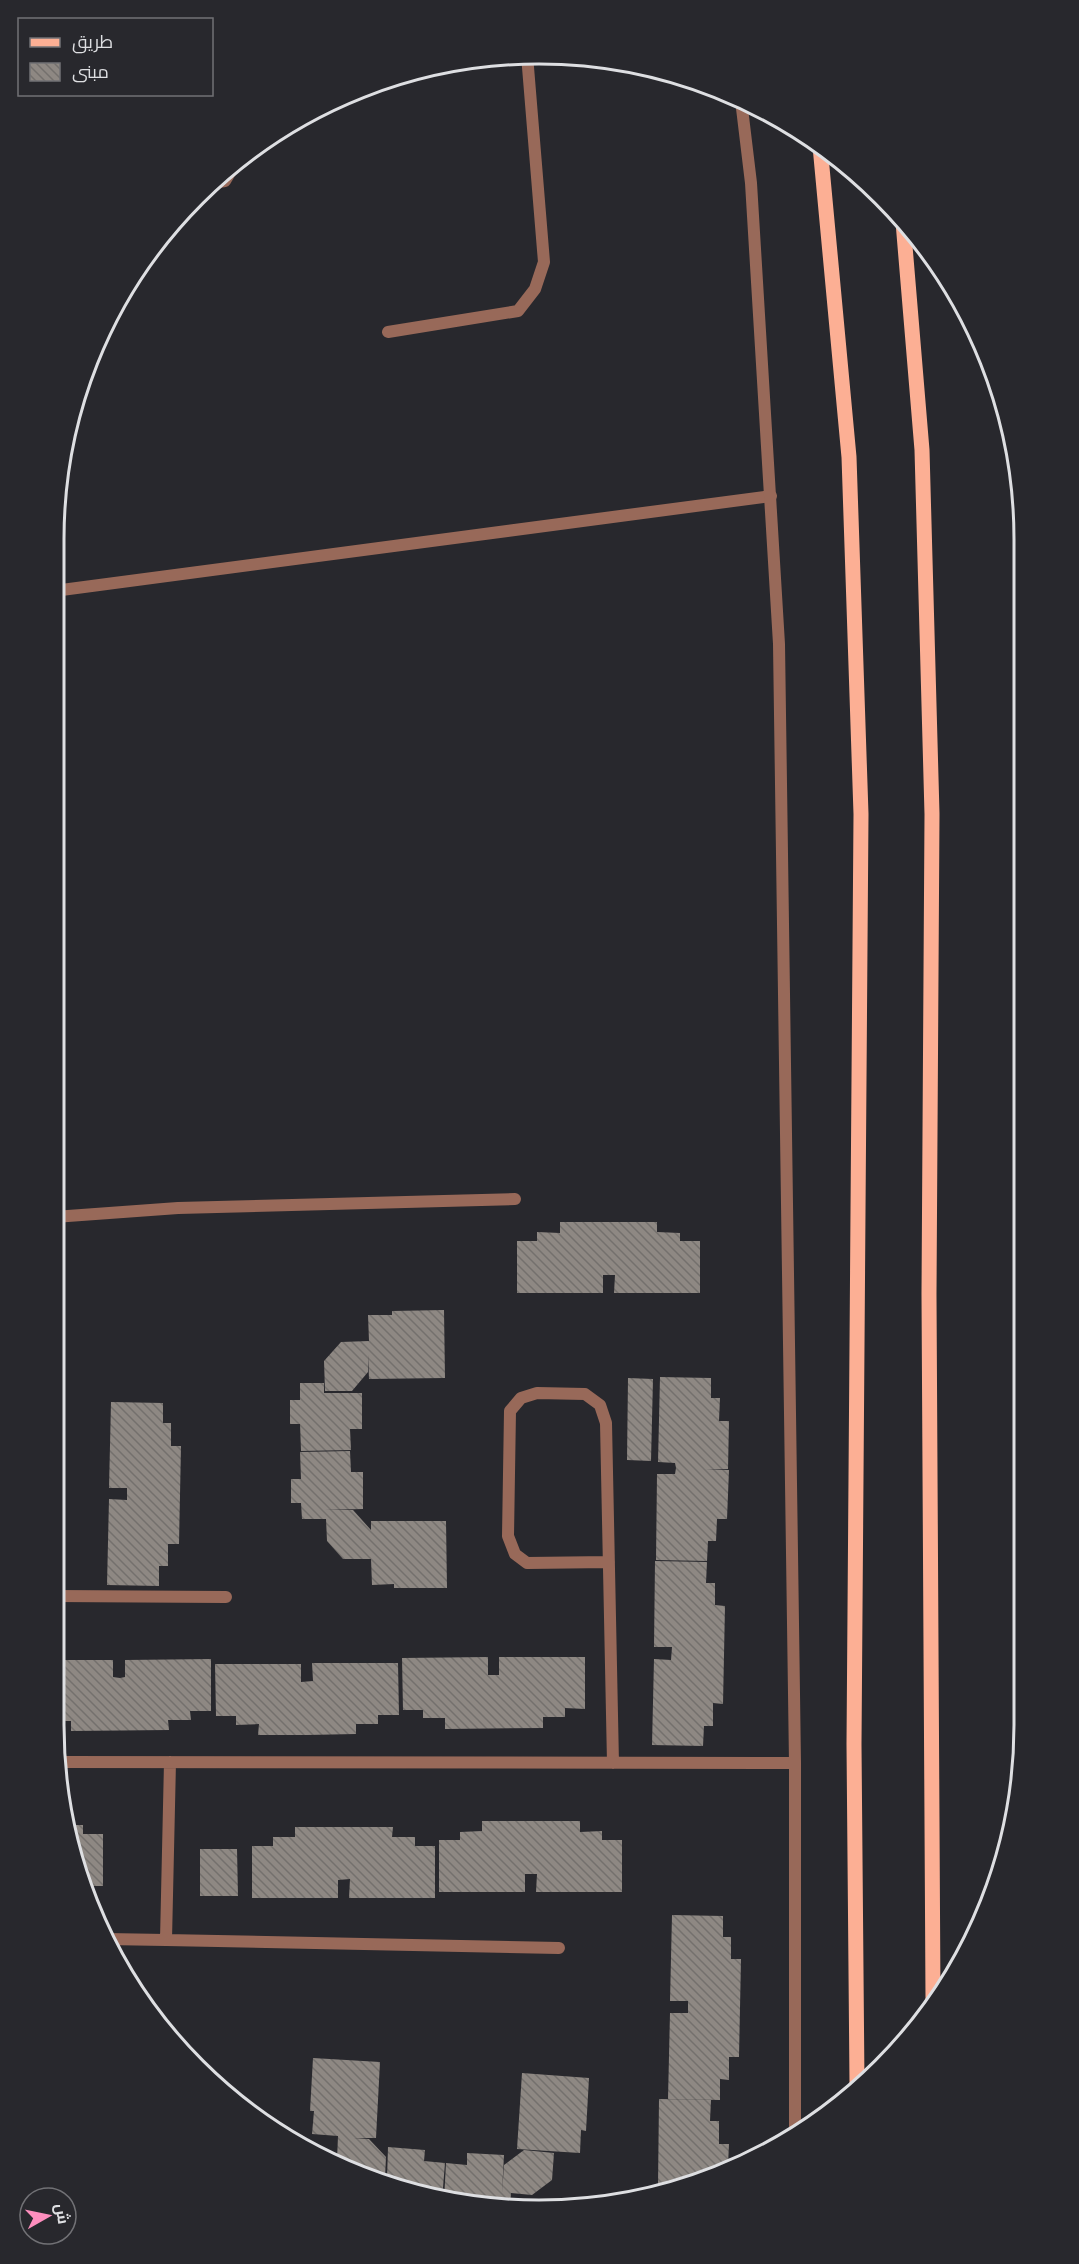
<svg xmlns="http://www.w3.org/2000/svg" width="1079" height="2264" viewBox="0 0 1079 2264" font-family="Figtree,Cairo,sans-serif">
<defs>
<pattern id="building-back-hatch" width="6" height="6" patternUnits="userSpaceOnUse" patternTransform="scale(1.5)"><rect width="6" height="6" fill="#8e8883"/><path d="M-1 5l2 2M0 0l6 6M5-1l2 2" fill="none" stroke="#74706d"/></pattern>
</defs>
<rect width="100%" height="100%" fill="#28282d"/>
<!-- building -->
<path fill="url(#building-back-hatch)" d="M560,1222H657V1232L680,1233V1241H700V1293H614L615,1275H603V1293H517V1241H537V1232L560,1233Z
M444,1310L445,1378L369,1379L368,1355V1372L352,1391H325L324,1361L341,1342L369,1341L368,1315H392V1311Z
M660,1377L711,1378V1398H720L719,1421H729L728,1469H706L729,1470L727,1519H717L716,1541H708L707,1561L656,1560L657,1474H675L676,1468L675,1463L658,1462Z
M628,1378L653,1379L651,1461L627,1460Z
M300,1383H324V1393H362V1429H350L351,1450L301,1451L300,1424H290V1400H300Z
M111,1402L163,1403V1423H171V1446H181L179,1544H168V1566H159V1586L107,1585L109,1499L127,1500V1488H109Z
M350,1451L351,1472H363V1509L325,1510H353L371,1530V1521H446L447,1588H394V1584L372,1585L371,1559H343L327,1541L326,1519H302L301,1503H291V1479H301L300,1452Z
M655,1561L707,1562L706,1583H715V1605L725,1606L723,1704L713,1703V1726H704L703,1746L652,1745L654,1659L671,1660L672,1647H654Z
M488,1657V1675H499V1657H585V1709L565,1708V1717H543V1728L445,1729V1718H423V1710H403L402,1658Z
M211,1659V1711H190L191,1720H168L169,1730L71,1731V1721H54V1660H113V1677L120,1678L125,1677V1660Z
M312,1663H398L399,1715H378V1724H356V1734L307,1735H258L259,1724L236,1725V1716H216L215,1664H301V1682L313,1681Z
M482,1821H580V1832L602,1831V1840H622V1892H536L537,1874H525V1892H439V1840H460V1832L482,1831Z
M71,1825H83V1834H103V1886H82Z
M295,1827H393L392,1837H415V1846H435V1898H349L350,1879L338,1880V1898H252V1846H273V1837H295Z
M200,1849H237L238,1896H200Z
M672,1915L723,1916V1937H731V1959H741L739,2057H729V2080L720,2079V2100L668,2099L670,2013H688V2001H670Z
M313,2058L380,2062L376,2138H354L369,2139L386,2157L385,2178L337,2160L338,2136L312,2134L314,2111H310Z
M522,2073L589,2078L586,2131L581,2130L580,2153L517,2149Z
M659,2099L711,2100L710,2121H719V2144H729L728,2165L674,2186L658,2185Z
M388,2147L425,2150L424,2161L445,2163L442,2200L387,2179Z
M524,2150L554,2153L552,2180L532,2195L511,2193L510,2207L444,2200L446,2163L467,2165V2153L504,2155L502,2193L504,2165Z"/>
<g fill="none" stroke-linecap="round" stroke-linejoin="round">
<!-- minor -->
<path stroke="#986959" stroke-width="12" d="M212,183L225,181L235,164
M388,332L518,311L535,289L544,262L527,55
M54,591L771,496
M54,1217L178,1208L515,1199
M609,1562L527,1563L515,1554L508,1536L510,1411L521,1398L537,1393L585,1394L600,1405L606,1423L613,1763
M54,1596L226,1597
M60,1762L795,1763
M170,1762L166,1940L559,1948
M106,1939L166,1940"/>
<!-- tertiary -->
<path stroke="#986959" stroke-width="12" d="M741,100L751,183L779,644L795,1763V2134"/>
<!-- primary -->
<path stroke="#fcaf94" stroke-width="15" d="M820,146L849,457L861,814L854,1744L857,2084
M903,222L922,450L932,814L929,1294L933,1999"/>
</g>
<!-- crop -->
<path d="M0 0H1079V2264H0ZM539 64H539A475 475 0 0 1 1014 539V1725A475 475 0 0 1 539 2200H539A475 475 0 0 1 64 1725V539A475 475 0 0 1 539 64Z" fill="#28282d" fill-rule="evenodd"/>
<path fill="none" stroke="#dedfe2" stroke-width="3" d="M539 64H539A475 475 0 0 1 1014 539V1725A475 475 0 0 1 539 2200H539A475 475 0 0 1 64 1725V539A475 475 0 0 1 539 64Z"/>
<!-- legend -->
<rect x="18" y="18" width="195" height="78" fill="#28282d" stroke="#717175" stroke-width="1.5"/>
<rect x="30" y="38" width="30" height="9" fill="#fcaf94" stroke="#717175" stroke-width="1.5"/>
<text x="72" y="48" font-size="18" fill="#dedfe2">طريق</text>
<rect x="30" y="63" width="30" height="18" fill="url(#building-back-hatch)" stroke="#717175" stroke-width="1.5"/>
<text x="72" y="78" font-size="18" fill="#dedfe2">مبنى</text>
<!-- north arrow -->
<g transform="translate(48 2216) rotate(81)"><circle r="28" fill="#28282d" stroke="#717175" stroke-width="1.5"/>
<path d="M0-4.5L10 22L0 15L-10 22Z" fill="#fe8ebe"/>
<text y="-9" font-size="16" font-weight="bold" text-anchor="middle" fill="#dedfe2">ش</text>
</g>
</svg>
